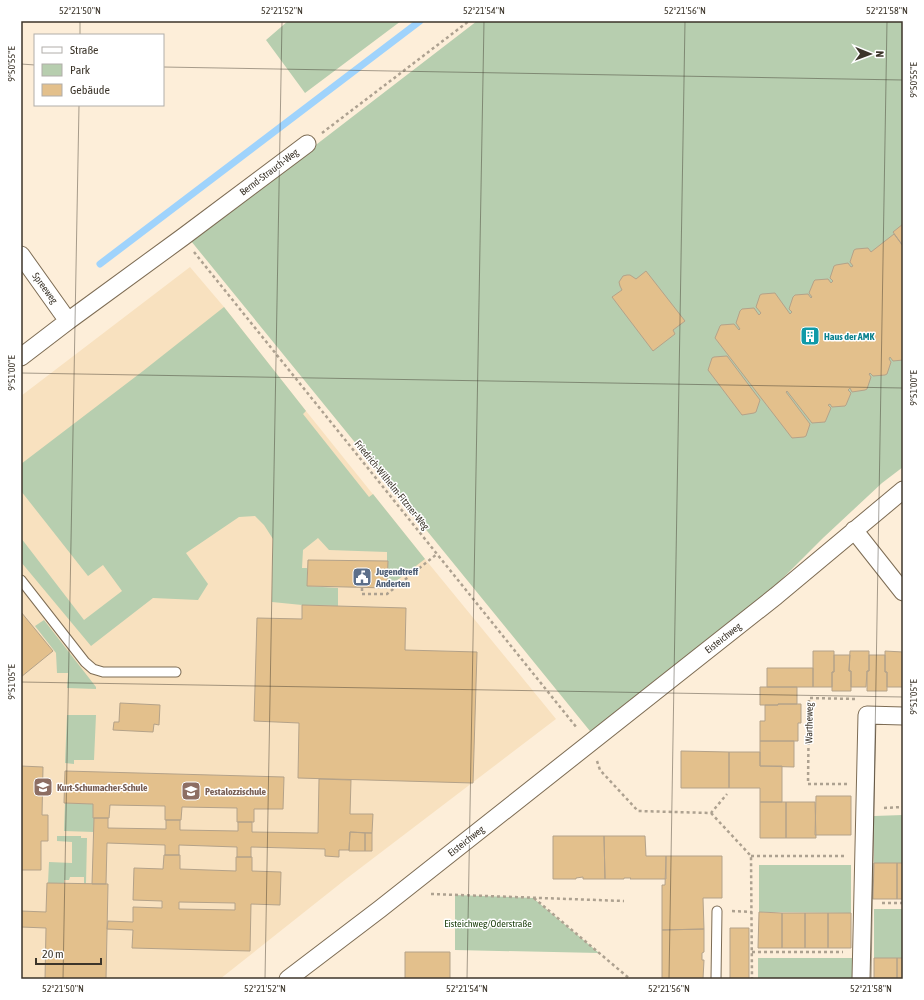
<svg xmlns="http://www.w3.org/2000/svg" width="924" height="1000" viewBox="0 0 924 1000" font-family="'Asap Condensed',sans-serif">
<rect width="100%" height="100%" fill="#fdeed9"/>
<!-- built -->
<path fill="#f8e1bf" d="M190,267L224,307L306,411L425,559L556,719L346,879L220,979H21V396Z"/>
<!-- green -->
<path fill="#b7ceaf" d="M288,21H401L305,93L266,40Z
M477,21H903V467L882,483L823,538L771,590L594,736L191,241Z
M224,307L306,411L303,414L369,497L373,494L425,559L387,588V552L329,550L318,538L303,550L302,568H307V586L338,588V606L302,605L272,602L273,539L264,525L255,516L239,517L186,553L208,584L198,600L153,598L91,646L21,562V538L84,620L122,591L103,565L88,576L21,491V464L143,371Z
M44,620L96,687V689L67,688L68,673H57L56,653L35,626Z
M67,715H96L94,760H74V764L65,763Z
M65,803L93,804V818H94V832L64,831Z
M903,815V863H874V816Z
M57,836H81V838H87L86,883H84V877H70L69,880H64V883H48L49,862L72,863V842L57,841Z
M759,865H851V913L759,912Z
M455,895L533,898L599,953L455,950Z
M874,909H903V958H874Z
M758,958H852V979H758Z"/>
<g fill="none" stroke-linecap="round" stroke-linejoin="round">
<!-- stream -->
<path stroke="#9fd3fc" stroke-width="7" d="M100,264L420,21"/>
</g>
<!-- building -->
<path fill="#e3c08c" stroke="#b4a289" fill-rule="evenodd" d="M903,224V246L893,232Z
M894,234L903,246V360L893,361L890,357L889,359L891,362L887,374L885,375L873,376L870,373L869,374L871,377L867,389L865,390L852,392L850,388L848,390L851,393L846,405L845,406L832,407L830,404L828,405L831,408L826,420L825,422L812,423L787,391L786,392L810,424L806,436L804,437L792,438L715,338L720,326L721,325L734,324L739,330L740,329L736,323L740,311L742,309L754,308L759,315L761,313L756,307L760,295L762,294L775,293L790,314L792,312L789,309L793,297L795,295L808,294L811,298L812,297L809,293L814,281L815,280L828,279L831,283L833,281L830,278L834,266L836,265L848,263L851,267L853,266L850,262L854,250L856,249L868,248L871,252Z
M646,271L685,321L673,330L675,334L653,351L612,297L622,290L620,286L619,282L623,276L627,275H630L636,279Z
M727,356L760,400L756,412L754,413L742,415L708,370L712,358L714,357Z
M308,560L388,561L387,588L307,586Z
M302,605L406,608L405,650L477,652L473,783L298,778L299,723L254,721L257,618L302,619Z
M21,612L53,651L21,677Z
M813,651H834V672H832V687H813Z
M850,651H869V671H867L866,687H851V671H849Z
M885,651L903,652V687H887V672H885Z
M834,655H850L849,671H851V691H832V672H834Z
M869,655H885V672H887V691H867V671H869Z
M767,668H813V687H767Z
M760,687H797V704H778V705H760Z
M120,703L160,705L159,725L154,724L153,732L113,730L114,722H119Z
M778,704H801V723H798V741H760V721H765V705H778Z
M760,741H794V767L760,766Z
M681,751L729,752V788H681Z
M729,752H760V766H782V802H760V788H729Z
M21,766L43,767L42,815H48V841H41V870H21Z
M65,771L284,777L283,809H254V822H237V808L182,807L181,820H165V806L110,805L109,818H93V804L64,803Z
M319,779L351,780L350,814H373L372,833L350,832L349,850H339V857L325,856V849L251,847V857H237V847L179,845V855H165V845L107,843L106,884H92L94,818H108V828L166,829V820H180V830L238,831V822H252V832L318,833Z
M816,796H851V835H815Z
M760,802H786V838H760Z
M786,802H815L816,838H786Z
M350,832L365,833V851H349Z
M365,833H372V851H365Z
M553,836H604L605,879H583V877L576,878V879H553Z
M604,836H645L646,856H666V879H630L631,878H624V879H605Z
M164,855H180V869L236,871V857H252V871L281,872L280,905L251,904L250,951L132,948L133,930L107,929L108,921L133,922V907L162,908V901L133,900L134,868L163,869ZM179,902L235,903V910L179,909Z
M666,856H722V898H703L704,929L662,930V885H665Z
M874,863H897V899H873Z
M897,863H903V899H897Z
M47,883L108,884L106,979H45L46,928L21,927V911L46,912Z
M759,912L782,913V948H758Z
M782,913H805V948H782Z
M805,913H828V948H805Z
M828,913H851V948H828Z
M730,928H749V979H730Z
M704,929V952L702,953V960H704L703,979H662V930Z
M405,952H450V979H405Z
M874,958H897V979H874Z
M897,958H903V979H897Z"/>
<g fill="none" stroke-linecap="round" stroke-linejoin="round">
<defs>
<path id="lane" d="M21,580L85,662L93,669L103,672H176
M716,979L717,911"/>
<path id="street" d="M21,255L68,321
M21,357L68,321L183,237L307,144
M854,530L903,592
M288,979L380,909L776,596L903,490
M861,979L867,715L903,716"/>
</defs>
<!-- lane casing -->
<use href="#lane" stroke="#7d6c54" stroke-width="11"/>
<!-- street casing -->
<use href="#street" stroke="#7d6c54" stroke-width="19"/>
<!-- path -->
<path stroke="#ada190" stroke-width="2.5" stroke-dasharray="3 3" stroke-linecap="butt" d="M322,133L469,21
M194,252L577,728
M362,588V594H387L437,554
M597,761L600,770L638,811L711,813L727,794
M847,784H808L809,698L857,699
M884,808L903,807
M711,813L751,856L752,979
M751,856H845
M431,894L624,901
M534,898L630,979
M882,903H903
M732,911L752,912
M752,952H843"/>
<!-- lane -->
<use href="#lane" stroke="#fff" stroke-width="9"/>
<!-- street -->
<use href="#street" stroke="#fff" stroke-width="17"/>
</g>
<!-- ticks -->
<path fill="none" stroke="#3c352a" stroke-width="1" stroke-opacity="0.45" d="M80,35V21M21,64L35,65M163,67L903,80M21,373L903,388M21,682L903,697M63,979L79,105M265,979L282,21M467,979L484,21M669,979L685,21M871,979L887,21"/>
<!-- icons -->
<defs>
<symbol id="building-square" viewBox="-11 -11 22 22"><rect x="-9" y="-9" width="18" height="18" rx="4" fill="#0f9aa8" stroke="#fff"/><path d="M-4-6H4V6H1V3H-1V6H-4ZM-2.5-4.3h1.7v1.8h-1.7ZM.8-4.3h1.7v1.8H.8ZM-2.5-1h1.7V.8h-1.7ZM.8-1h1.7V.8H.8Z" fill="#fff"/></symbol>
<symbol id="civic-square" viewBox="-11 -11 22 22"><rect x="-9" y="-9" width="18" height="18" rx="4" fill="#5c6f8a" stroke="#fff"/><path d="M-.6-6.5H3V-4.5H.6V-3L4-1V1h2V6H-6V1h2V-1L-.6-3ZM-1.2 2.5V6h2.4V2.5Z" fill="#fff"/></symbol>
<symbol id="school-square" viewBox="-11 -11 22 22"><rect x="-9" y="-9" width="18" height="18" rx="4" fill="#8d6e63" stroke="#fff"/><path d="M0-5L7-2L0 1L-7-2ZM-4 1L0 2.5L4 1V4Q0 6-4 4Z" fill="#fff"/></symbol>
</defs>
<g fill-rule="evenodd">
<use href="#building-square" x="799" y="325" width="22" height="22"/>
<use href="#civic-square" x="351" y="566" width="22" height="22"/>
<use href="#school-square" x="32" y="776" width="22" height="22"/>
<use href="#school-square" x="180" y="780" width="22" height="22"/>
</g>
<g text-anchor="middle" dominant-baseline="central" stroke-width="3" stroke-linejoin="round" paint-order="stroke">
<!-- street labels -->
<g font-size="10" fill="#3c352a" stroke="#fff">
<text transform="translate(269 172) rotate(-37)">Bernd-Strauch-Weg</text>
<text transform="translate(45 288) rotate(54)">Spreeweg</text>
<text transform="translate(392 485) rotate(51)">Friedrich-Wilhelm-Fitzner-Weg</text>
<text transform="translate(723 638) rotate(-38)">Eisteichweg</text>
<text transform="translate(809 723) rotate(-89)">Wartheweg</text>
<text transform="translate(466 841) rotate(-38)">Eisteichweg</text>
</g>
<!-- culture labels -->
<g font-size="10" font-weight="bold" fill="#0d838f" stroke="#fff" text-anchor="start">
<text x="824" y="336">Haus der AMK</text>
</g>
<!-- service labels -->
<g font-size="10" font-weight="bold" fill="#4e5e75" stroke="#fff" text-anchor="start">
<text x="376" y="571">Jugendtreff<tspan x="376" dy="12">Anderten</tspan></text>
</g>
<!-- education labels -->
<g font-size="10" font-weight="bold" fill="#785e54" stroke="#fff" text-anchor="start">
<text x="57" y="787">Kurt-Schumacher-Schule</text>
<text x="205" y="791">Pestalozzischule</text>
</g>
<!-- park labels -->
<g font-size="10" fill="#1c3f0d" stroke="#fff">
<text x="488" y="923">Eisteichweg/Oderstraße</text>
</g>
</g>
<!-- border -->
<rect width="924" height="1000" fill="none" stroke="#ffffff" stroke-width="44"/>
<!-- legend -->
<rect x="34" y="34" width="130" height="72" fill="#ffffff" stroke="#b1aeaa"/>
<rect x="42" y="47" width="20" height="6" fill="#ffffff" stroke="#b1aeaa"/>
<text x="70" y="54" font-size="12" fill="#3c352a">Straße</text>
<rect x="42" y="64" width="20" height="12" fill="#b7ceaf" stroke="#b1aeaa"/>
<text x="70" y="74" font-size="12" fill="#3c352a">Park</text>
<rect x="42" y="84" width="20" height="12" fill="#e3c08c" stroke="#b1aeaa"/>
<text x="70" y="94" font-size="12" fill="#3c352a">Gebäude</text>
<!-- north arrow -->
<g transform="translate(870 54) rotate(91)" stroke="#ffffff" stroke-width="3" paint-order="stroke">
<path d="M0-3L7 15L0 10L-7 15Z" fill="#3c352a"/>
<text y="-6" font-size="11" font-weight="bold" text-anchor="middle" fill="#3c352a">N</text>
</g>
<!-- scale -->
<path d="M36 958v6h65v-6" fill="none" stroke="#3c352a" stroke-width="2"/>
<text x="42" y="958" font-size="12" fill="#3c352a" stroke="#ffffff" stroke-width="3" paint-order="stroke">20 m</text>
<rect x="22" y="22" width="880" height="956" fill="none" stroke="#3c352a" stroke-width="1.5"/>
<g font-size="10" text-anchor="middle" fill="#3c352a">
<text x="80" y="14">52°21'50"N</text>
<text x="282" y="14">52°21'52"N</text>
<text x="484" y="14">52°21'54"N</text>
<text x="685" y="14">52°21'56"N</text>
<text x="887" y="14">52°21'58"N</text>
<text transform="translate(11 64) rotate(-90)" y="4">9°50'55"E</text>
<text transform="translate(913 80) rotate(-90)" y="4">9°50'55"E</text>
<text transform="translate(11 373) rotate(-90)" y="4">9°51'00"E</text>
<text transform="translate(913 388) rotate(-90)" y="4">9°51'00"E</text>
<text transform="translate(11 682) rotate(-90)" y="4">9°51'05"E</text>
<text transform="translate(913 697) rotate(-90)" y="4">9°51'05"E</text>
<text x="63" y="992">52°21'50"N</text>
<text x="265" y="992">52°21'52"N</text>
<text x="467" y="992">52°21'54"N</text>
<text x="669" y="992">52°21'56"N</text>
<text x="871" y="992">52°21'58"N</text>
</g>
</svg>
